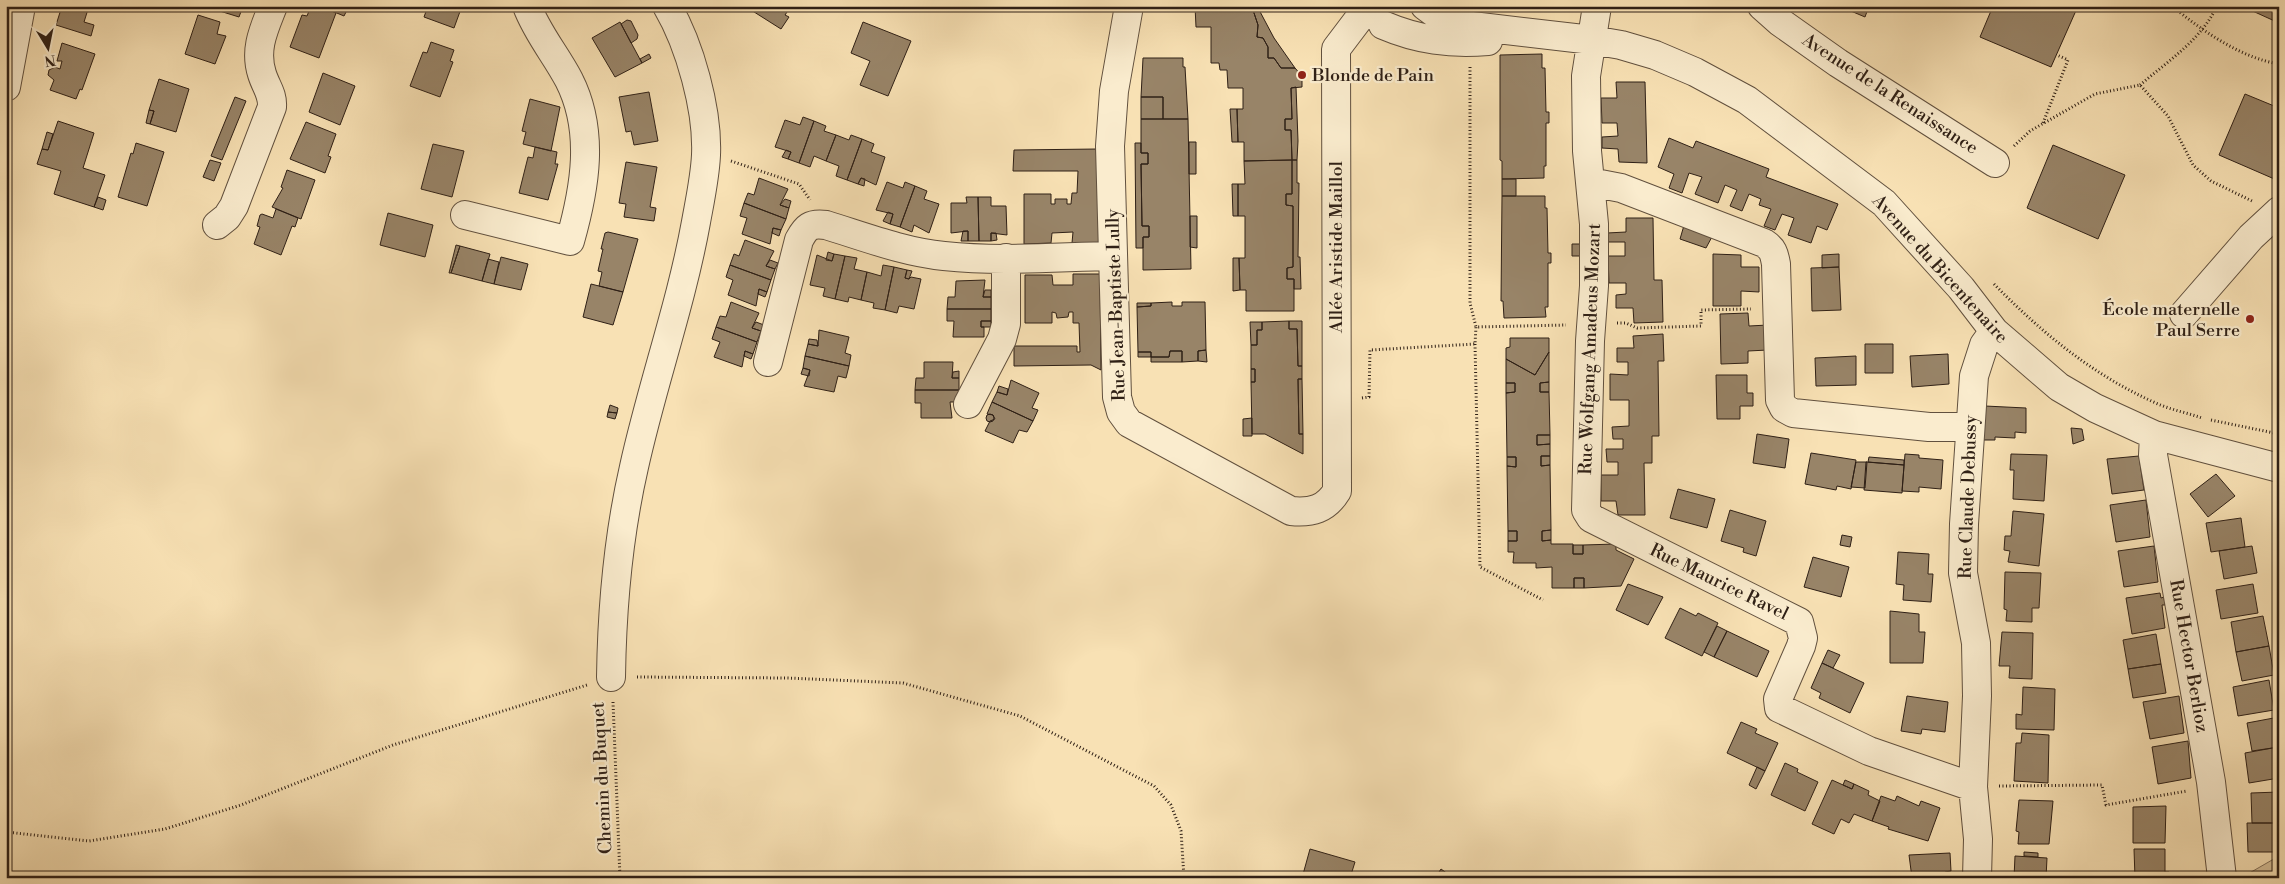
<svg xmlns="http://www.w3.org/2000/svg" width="2285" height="884" viewBox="0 0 2285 884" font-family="'Libre Bodoni',serif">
<rect width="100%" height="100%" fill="#f8e1b4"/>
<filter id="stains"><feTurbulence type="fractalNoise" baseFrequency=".004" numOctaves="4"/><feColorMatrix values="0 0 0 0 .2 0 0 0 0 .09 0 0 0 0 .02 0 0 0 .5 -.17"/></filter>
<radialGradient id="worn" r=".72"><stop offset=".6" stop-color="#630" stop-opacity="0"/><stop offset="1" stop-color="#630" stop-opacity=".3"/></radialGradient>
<!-- green -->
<path fill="#d6c099" stroke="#827058" d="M2279,856V878H2246V875Z"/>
<!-- building -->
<path fill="#988468" stroke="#2f2016" d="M62,6H89L84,22L94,25L91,36L56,25Z
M211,6H243L239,17L210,8Z
M311,6H320L336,13L319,58L290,47L302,15L307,16Z
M320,6H332L346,12L344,16Z
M332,6H348L346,12Z
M428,6H462L454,28L424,17Z
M753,6H791L785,15L789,17L781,29L751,10Z
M1195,6L1252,7L1258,25L1257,37L1263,38L1268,47V58H1274L1281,68H1295L1302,76V87L1291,88L1292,119H1285V130H1291L1292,160L1244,161V142H1238L1237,109H1243V88H1228L1227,70H1220L1219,63H1211V27H1196Z
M1257,6L1274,38L1295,68H1281L1274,58H1268V47L1263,38L1257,37L1258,25L1252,7H1249Z
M1839,6H1869L1865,17Z
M1993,6H2078L2051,67L1980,37Z
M2247,6H2279V23L2246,8Z
M198,15L220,22L217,34L226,36L215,64L185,54Z
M627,20L631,21L638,35L637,39L631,43L621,24Z
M620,22L642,63L615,77L592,38Z
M863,22L911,41L888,96L860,85L870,61L851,53Z
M431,42L454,50L450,61L453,62L440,97L410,86L423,52L427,53Z
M62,43L95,54L82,90L80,89L76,99L50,90L54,80L48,75L49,70L55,67L60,69L62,61H57Z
M649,54L651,58L642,63L640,59Z
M1542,54V68H1545L1546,112H1549V123H1546V166H1544V178L1502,179V161L1500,160V55Z
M1143,58H1183V67H1185L1188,119H1163V97H1141Z
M323,73L355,86L340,125L309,112Z
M159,79L189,89L176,132L150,124L154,111L149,110Z
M1616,82H1645L1647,163L1619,162L1618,149L1602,148V137L1618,136L1617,123H1602L1601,98H1617Z
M1296,87L1298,141L1297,160H1292L1291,130H1285V119H1292L1291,88Z
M649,92L658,141L634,145L631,131L626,132L619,97Z
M2245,94L2279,108V181L2219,155Z
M235,97L246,101L222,160L211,156Z
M1141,97H1163V119H1141Z
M530,99L560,107L551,151L523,144L526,132L522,131Z
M1230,109H1237L1238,142H1232Z
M149,110L154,111L150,124L146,123Z
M803,117L814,121L799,163L788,159L791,152L775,147L785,120L800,125Z
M1141,119H1188L1191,269L1143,270V237H1149V226H1142L1141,164H1148V153H1141Z
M58,121L94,133L83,168L105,175L94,207L54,194L61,171L37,164L42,149L48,150Z
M814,121L826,126L824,131L836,135L826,161L814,156L810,167L799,163Z
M306,122L336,134L328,156L331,157L325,173L290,159Z
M47,132L53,134L48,150L42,149Z
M836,135L849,140L851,135L862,139L847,180L836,176L839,166L826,161Z
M1669,138L1693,148L1696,141L1769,169L1766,177L1838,204L1827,230L1817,226L1811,243L1788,235L1794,218L1782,214L1775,230L1764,226L1771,209L1759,205L1761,199L1749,194L1742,211L1730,206L1737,190L1725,185L1718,203L1695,194L1702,177L1689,173L1682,193L1669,188L1674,174L1658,167Z
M862,139L874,144L871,152L885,157L876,185L861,178L858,184L847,180Z
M1189,142H1196V174H1189Z
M136,143L164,152L147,206L118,197L131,153L133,154Z
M1135,143H1141V153H1148V164H1141L1142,226H1149V237H1143V248H1136Z
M433,144L464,151L452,197L421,189Z
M2053,145L2125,175L2098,239L2027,208Z
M535,147L557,152L555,164H558L548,200L519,193L528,157L533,158Z
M1098,149L1099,243H1072L1073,232L1052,233L1051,243L1024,244V194H1051V204H1055V199H1067V204H1071L1072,193H1077L1078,171H1013L1014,150Z
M786,150L791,152L788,159L782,157Z
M210,160L221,163L214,181L203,177Z
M1292,160H1297V183H1299L1298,257H1300L1301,289H1294V279H1287V268L1293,267V206L1286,205V194H1292Z
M1292,160V194H1286V205L1293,206V267L1287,268V279H1294V311H1246V290H1240L1239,258H1245V216H1238V184H1245L1244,161Z
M626,162L657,167L650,207L656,208L654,221L624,217L626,204L619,203Z
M287,170L315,180L301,219L272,207L283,188L281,187Z
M759,178L788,189L780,205L789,208L786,219L744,203L748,193L754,195Z
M861,178L865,179L864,186L858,184Z
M1502,179H1516V196H1502Z
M887,182L903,188L905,182L915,186L900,227L890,224L893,214L876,210Z
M1232,184H1238V216H1233Z
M915,186L927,191L924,199L939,204L929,233L914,225L912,232L900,227Z
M1502,196H1545V208H1547L1548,253H1551V263H1548V307H1545L1546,317L1504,318L1503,301H1501Z
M98,197L106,200L103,210L94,207Z
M966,197H978L979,241H968V231L951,233V203H967Z
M978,197H991V206H1006L1007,235L991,233V241H979Z
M785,199L791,201L789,208L780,205Z
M744,203L786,219L781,230L773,228L770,244L742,234L747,218L740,216Z
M276,209L298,218L295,227L292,226L281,255L254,244L260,227L257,226L260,215L262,214L273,218Z
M888,212L893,214L890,224L883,221Z
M388,213L433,225L425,257L380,245Z
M1190,216H1197V248L1190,247Z
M1626,218H1653L1654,280H1662L1663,322L1634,323L1633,308H1616V295L1626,294V283H1609L1608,256H1625V242H1607V233L1626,232Z
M1685,222L1714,233L1706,248L1680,239Z
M773,228L781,230L779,236L772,233Z
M963,231H968V241H961Z
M608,232L638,239L623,292L599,286L602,272L598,271L603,249H601L605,233Z
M991,233H996L997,240L991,241Z
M745,240L774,251L766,266L775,269L771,280L730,265L734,254L739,256Z
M1572,244H1581V256H1572Z
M456,245L460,246L451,273H449Z
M460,246L490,254L482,281L451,273Z
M828,252L834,254L832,261L826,260Z
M834,254L845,256L835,299L823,296L825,288L810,285L817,255L832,261Z
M1713,254L1741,255V267H1759V292L1741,291V306H1713Z
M1839,254V267L1822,268V255Z
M845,256L857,258L854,269L867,272L861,300L849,297L848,302L835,299Z
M501,257L528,264L521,290L494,284Z
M1233,258H1239L1240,290L1233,291Z
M488,259L499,262L494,284L482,281Z
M770,260L778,263L775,269L766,266Z
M730,265L771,280L767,292L759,289L756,306L728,295L733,280L726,277Z
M883,265L894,267L885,310L873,308L874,303L861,300L867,272L881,276Z
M894,267L907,270L905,278L909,279L911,277L921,279L914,309L899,306L897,313L885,310Z
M1839,267L1841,310L1812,311L1811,268Z
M907,270L912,271L909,279L905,278Z
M1073,274H1100L1101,370L1091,365L1014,366V346H1077V352H1080L1079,323H1073V312H1069L1068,317L1057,318L1056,313L1052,312V323H1025V275H1052L1053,285H1073Z
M985,280L983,297H991V309H947L948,297H955L956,281Z
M591,284L623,292L613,325L583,317Z
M759,289L767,292L765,297L758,294Z
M985,290H991V297H983Z
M731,302L759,313L752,328L761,331L757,342L716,327L720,316L726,317Z
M1172,302V306H1182V302H1205L1206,350L1198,351V361L1182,362V351H1170L1169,357H1151V352H1138L1137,307L1151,306V303Z
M1137,303H1151V306L1137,307Z
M947,309H991V321H981V327H984V337H953L954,321H947Z
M1748,313L1749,326L1768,325V350L1748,351V363L1721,364L1720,314Z
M981,321H991V327H981Z
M1289,321V329H1297L1298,366H1302V379H1298L1299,434H1303V454L1265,434H1252L1251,382H1255V369H1251V345H1257V330H1262V322Z
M1289,321H1302V366H1298L1297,329H1289Z
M756,322L764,325L761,331L752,328Z
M1250,322H1262V330H1257V345H1251Z
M716,327L757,342L753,354L745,351L742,367L714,357L720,342L712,339Z
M819,330L849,337L845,353L851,355L849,366L805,356L808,344L818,346Z
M1663,334L1664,361H1658L1659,436H1652V463H1644L1645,515H1618L1616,501H1601V475H1618V462H1607L1606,449H1623V439H1613L1612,427L1629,426V400H1610V374L1628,375V362H1617V348H1634L1633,336Z
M1510,338H1549V352L1535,375L1506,359V348L1510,347Z
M809,339L817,340L818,346L808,344Z
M1865,344H1893V373H1865Z
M1206,350L1207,362L1198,361V351Z
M745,351L753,354L751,359L744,356Z
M1170,351H1182V362H1151V357H1169Z
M1138,352H1151V357H1138Z
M1549,352V382L1540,383V392H1549L1550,435H1537V445L1550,444V456H1541V466L1550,465L1551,530L1542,531V541L1551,540V544H1573V554H1583V545L1616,544V550L1634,559L1621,586L1584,588V578H1574V588H1552V567L1536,568V563H1513L1514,552H1508V541H1517V531H1508L1507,466L1516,467V457H1507L1506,393L1515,392V383H1506V359L1535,375Z
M1948,354L1949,384L1912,387L1910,356Z
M805,356L849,366L846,378L838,376L834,392L804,386L810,370L803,368Z
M1856,356V385L1816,386L1815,358Z
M924,362H953L952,378H959V390H915L916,378H924Z
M803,368L810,370L809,376L801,374Z
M1251,369H1255V382H1251Z
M959,371V378H952L953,372Z
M1716,375H1747V393H1753V406H1740V419H1717Z
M1298,379H1302L1303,434H1299Z
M1011,380L1039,393L1032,408L1038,410L1033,421L992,402L997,392L1007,395Z
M1549,382V392H1540V383Z
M1506,383H1515V392L1506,393Z
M999,386L1008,389L1007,395L997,392Z
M915,390H959V402H950L952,418H921V403H915Z
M992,402L1033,421L1027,432L1019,430L1013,443L985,431L990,421L995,419L993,415L987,414Z
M610,405L618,408L617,413L608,412Z
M1985,406L2026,408V433L2015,432V438L1995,437V440H1983Z
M608,412L617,413L615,419L607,417Z
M986 418a4 4 0 1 1 8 0a4 4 0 1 1-8 0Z
M1252,418V436H1243V419Z
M2071,428L2082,429L2084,440L2073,444Z
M1757,434L1789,439L1785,468L1753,463Z
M1537,435H1550V444L1537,445Z
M1811,453L1856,460L1851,489L1837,486L1836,490L1805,484Z
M1905,454L1919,455V458L1943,460L1941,489L1919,487V492L1902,491Z
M2011,454L2047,455L2044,501L2013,499L2014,470H2010Z
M1541,456H1550V465L1541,466Z
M2139,456L2144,490L2112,494L2107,459Z
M1507,457H1516V467L1507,466Z
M1869,457L1904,460V465L1868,462Z
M1856,462H1867L1865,488L1851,487Z
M1866,462L1904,465L1902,493L1864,490Z
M2216,474L2235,496L2208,517L2190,494Z
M1678,489L1715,499L1707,528L1670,518Z
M2146,500L2150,537L2116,542L2110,505Z
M1730,510L1766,521L1756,556L1743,552L1744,548L1721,541Z
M2013,511L2044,514L2039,566L2008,562L2010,551L2004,550L2005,536H2011Z
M2241,518L2245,547L2211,552L2206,523Z
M1551,530V540L1542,541V531Z
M1508,531H1517V541H1508Z
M1842,535L1852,537L1850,547L1840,545Z
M1573,545H1583V554H1573Z
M2154,546L2158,582L2124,587L2118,551Z
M2252,546L2257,573L2224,579L2219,551Z
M1898,552L1929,554L1928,574H1933L1931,602L1903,600L1904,585L1896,584Z
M1813,557L1849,567L1841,597L1804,587Z
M2005,572L2041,573L2039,608H2032V622L2006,621L2007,610L2004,609Z
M1574,578H1584V588H1574Z
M1628,584L1663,597L1648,625L1616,610Z
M2253,584L2258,613L2221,619L2216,590Z
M2160,593L2161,598L2164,597L2165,605H2162L2165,628L2132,634L2126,598Z
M1680,608L1696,616L1698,613L1718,623L1702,656L1665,638Z
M1890,611L1919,614V632H1925L1923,663H1890Z
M2263,616L2269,646L2236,652L2231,622Z
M1717,626L1727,631L1714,657L1704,652Z
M1727,631L1769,651L1757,677L1714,657Z
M2002,632L2033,633L2032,679L2009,678L2010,666H1999Z
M2156,634L2161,664L2128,669L2123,640Z
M2269,646L2274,675L2242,681L2236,652Z
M1828,650L1840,655L1833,668L1822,663Z
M1822,663L1864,683L1850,713L1819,698L1821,693L1811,688Z
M2161,664L2166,693L2133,698L2128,669Z
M2269,680L2274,710L2238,716L2233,687Z
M2023,687L2055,689L2054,730L2016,729V714L2022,715Z
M1907,696L1948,702L1945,732L1922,729L1921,734L1901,731Z
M2179,696L2184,733L2150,739L2143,702Z
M2279,717V747L2252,751L2247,723Z
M1741,722L1757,729L1755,733L1778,743L1765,771L1727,753Z
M2022,733L2049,735L2048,783L2014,781L2016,743H2021Z
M2188,741L2191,778L2158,784L2152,747Z
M2278,747L2279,778L2249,783L2245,753Z
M1785,763L1798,769L1797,772L1818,782L1805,811L1771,795Z
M1757,767L1765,771L1756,789L1749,785Z
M1832,780L1852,789L1854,784L1869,791L1868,795L1880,801L1872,821L1854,814L1849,823L1841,819L1834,834L1812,824Z
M1845,780L1854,784L1852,789L1843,785Z
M2279,792V823H2252L2251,793Z
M1881,796L1895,801L1897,796L1919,806L1921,801L1940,808L1928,841L1888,829L1889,827L1872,821Z
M2019,800L2053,801L2049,844H2018L2019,832L2016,831Z
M2166,806L2165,843H2133V807Z
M2247,823H2279V852H2248Z
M1310,849L1355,862L1350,878H1302Z
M2134,849H2165V872H2169V878H2135Z
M2024,852L2038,853V857L2024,856Z
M1950,853L1951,871L1945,872L1946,878H1912L1909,855Z
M2015,856L2047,858L2046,878H2014Z
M1441,869L1452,877V878H1435Z"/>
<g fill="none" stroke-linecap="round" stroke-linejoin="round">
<defs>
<path id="minor" d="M1129,6L1114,91L1110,146L1117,397L1121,412L1129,423L1291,511C1312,513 1326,509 1337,491L1336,49L1364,12
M1425,6L1444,20L1455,24L1592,40L1621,45L1655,55L1695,72L1747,100L1884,203L1961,288L1994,331L2059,387L2095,408L2154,435L2279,468
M1597,6L1586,76L1587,151L1594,224V286L1590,341L1586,510L1591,518L1799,622L1803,638L1801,646L1778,699L1779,708L1869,751L1973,787
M1762,6L1780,22L1838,63L1995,163
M1383,25C1418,40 1450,44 1488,41
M6,87L21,6
M1590,182L1621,188L1764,243C1773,249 1774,253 1776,264L1780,400L1784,408L1793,413L1929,427H1969
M465,215L570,241C585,188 595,131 569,80C556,55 537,33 527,6
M217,225L227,217L234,206L272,107C273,94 266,87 262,74C254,49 264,29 273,6
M2184,314L2251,237L2279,211
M768,362L799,240C806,227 810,223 826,225C865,237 904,252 944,256C1000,262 1057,257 1113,256
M968,404L1002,339L1006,324V258
M2154,435L2153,455L2211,782L2222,878
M611,677C612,606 618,537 634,467C652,385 681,305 696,222C700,200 705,177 706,155C708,110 690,45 667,6
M1977,878L1978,839L1973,787L1977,696L1976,643L1963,573L1964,524L1974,376L1984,345L1994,331"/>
</defs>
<!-- minor casing -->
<use href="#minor" stroke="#61503e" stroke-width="30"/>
<!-- path -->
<path stroke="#2f2016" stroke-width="3" stroke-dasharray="1 2.5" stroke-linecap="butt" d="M2172,6C2201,30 2241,58 2279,64
M1470,67V303L1476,327
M2140,85C2168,61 2201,40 2217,6
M2043,123L2068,60L2057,55
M2014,146L2030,131L2095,94L2140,85L2168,116L2193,165L2211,181L2252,201
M731,161L799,184L810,200
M1994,284C2042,333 2094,376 2158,404C2172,410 2188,413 2202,418
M1617,323H1626L1637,328L1701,326V310L1751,309
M1475,344L1480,567L1543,600
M1362,398L1369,397L1370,350L1475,344L1476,327L1566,325
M2211,420L2279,434
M637,677L788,678L903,683L1020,716L1154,786L1171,805L1181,831L1184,878
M613,702L620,878
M1999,786L2102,785L2106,805L2187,791
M6,832L89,841L165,829L241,805L393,745L587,685"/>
<!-- minor -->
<use href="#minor" stroke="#faecce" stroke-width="28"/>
</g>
<!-- markers -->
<g fill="#8f2418" stroke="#faecce" stroke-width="2">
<circle cx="1302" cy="75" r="5"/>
<circle cx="2250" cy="319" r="5"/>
</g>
<g text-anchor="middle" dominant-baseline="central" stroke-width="4.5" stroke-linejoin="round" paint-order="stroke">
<!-- poi labels -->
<g font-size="18" fill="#2f2016" stroke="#faecce" text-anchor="start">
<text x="1312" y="75">Blonde de Pain</text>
<text x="2240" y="309" text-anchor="end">École maternelle<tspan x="2240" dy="21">Paul Serre</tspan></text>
</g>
<!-- street labels -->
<g font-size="18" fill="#2f2016" stroke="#faecce">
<text transform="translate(1890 94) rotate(33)">Avenue de la Renaissance</text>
<text transform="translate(1336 247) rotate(-90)">Allée Aristide Maillol</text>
<text transform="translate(1940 269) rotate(48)">Avenue du Bicentenaire</text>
<text transform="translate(1116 305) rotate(-92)">Rue Jean-Baptiste Lully</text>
<text transform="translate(1590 349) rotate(-88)">Rue Wolfgang Amadeus Mozart</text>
<text transform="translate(1968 497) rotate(-88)">Rue Claude Debussy</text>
<text transform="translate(1719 582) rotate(26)">Rue Maurice Ravel</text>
<text transform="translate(2189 656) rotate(80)">Rue Hector Berlioz</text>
<text transform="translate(602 778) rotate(-93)">Chemin du Buquet</text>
</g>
</g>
<!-- margin -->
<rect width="2285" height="884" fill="none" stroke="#f8e1b4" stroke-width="25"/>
<rect x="8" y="8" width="2270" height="869" fill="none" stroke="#2f2016" stroke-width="2.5"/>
<rect x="12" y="12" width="2260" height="859" fill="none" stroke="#2f2016"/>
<!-- north arrow -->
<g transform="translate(48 48) rotate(170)" stroke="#faecce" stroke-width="4" paint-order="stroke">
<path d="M0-4L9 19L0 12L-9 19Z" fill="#2f2016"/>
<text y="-8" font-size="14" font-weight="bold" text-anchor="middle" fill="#2f2016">N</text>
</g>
<rect width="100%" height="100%" filter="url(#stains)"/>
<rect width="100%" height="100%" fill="url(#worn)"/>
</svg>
